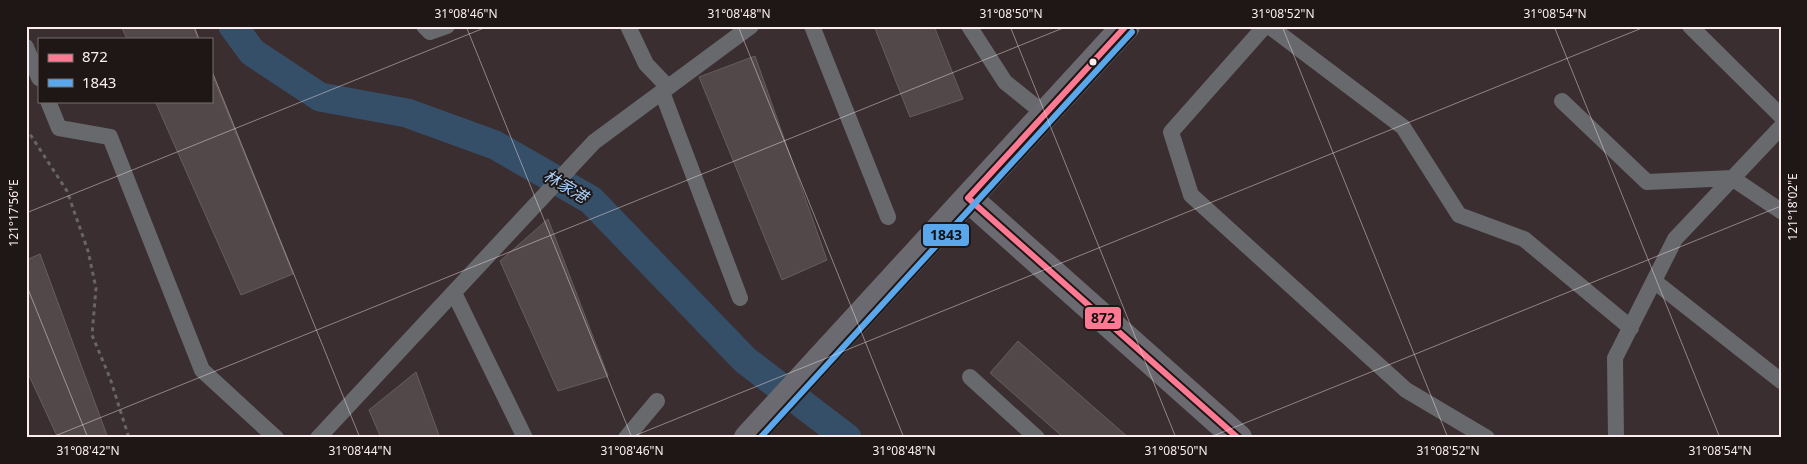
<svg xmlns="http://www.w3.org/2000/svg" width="1807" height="464" viewBox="0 0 1807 464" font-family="'Noto Sans','Noto Sans SC',sans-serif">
<rect width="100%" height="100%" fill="#3a2e30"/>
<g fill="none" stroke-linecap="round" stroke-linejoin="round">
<!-- canal -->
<path stroke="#364f69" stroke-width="29" d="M233,26L252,52L320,97L407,113L495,145L591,200L745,360L847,438"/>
</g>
<!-- building -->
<path fill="#52484a" stroke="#675d5e" d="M121,26H193L198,39H127Z
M874,26H934L963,99L910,117Z
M755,56L827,260L782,280L699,77Z
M211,72L293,274L241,295L155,101H211Z
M548,219L608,376L558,391L500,261Z
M40,254L108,438H58L26,369V260Z
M1018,341L1129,438H1064L990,373Z
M416,372L440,438H381L369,410Z"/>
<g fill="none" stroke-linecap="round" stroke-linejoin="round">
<!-- path -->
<path stroke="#686567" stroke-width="3" stroke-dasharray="4 4" stroke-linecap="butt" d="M26,128L67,191L88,251L96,288L92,335L110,378L129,438"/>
<!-- lane -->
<path stroke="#67696d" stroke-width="16" d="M424,26L430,32L447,26
M628,26L646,64L668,87
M812,26L888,217
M969,26L1005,82L1041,111L1047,113
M1265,26L1171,132L1191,195L1406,390L1487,438
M1269,26L1403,127L1459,215L1524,239L1631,328
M1690,26L1781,116
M26,47L39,78
M662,92L740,298
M48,101L59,128L110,137L202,370L276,438
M1562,101L1647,182L1732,178L1781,211
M1654,281L1781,381
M454,293L525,438
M970,377L1037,438
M318,438L594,142L751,26
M626,438L657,401
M1616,438L1615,358L1675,239L1781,127"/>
<!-- secondary -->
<path stroke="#6a6a70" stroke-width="28" d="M968,198L1238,438
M748,438L1126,26"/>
<defs>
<path id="bus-1" d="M968,198L1238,438
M968,198L1126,26"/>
<path id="bus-2" d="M760,438L1132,32"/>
</defs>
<!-- bus-1 casing -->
<use href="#bus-1" stroke="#1f1616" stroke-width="10"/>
<!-- bus-2 casing -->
<use href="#bus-2" stroke="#1f1616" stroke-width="10"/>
<!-- bus-1 -->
<use href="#bus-1" stroke="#fe7a93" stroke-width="6"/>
<!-- bus-2 -->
<use href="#bus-2" stroke="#5aa8eb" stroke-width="6"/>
</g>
<!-- ticks -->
<path fill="none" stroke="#fceeef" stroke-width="1" stroke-opacity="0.45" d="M194,26L199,39M466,26L632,438M738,26L904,438M1010,26L1176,438M1282,26L1448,438M1554,26L1720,438M211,69L360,438M26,213L489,26M26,284L88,438M50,438L1068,26M629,438L1647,26M1208,438L1781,206"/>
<!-- markers -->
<circle fill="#fceeef" stroke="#1f1616" stroke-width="2" cx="1093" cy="62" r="4.5"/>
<g text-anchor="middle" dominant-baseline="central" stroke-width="4" stroke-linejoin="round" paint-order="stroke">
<!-- water labels -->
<g font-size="16" font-style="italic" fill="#acd3fc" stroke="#1f1616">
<text transform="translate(566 186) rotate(31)">林家港</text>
</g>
</g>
<g stroke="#1f1616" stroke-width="2">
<rect x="922" y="223" width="48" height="24" rx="5" fill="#5aa8eb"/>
<rect x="1084" y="306" width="38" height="24" rx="5" fill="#fe7a93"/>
</g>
<g font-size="14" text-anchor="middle" font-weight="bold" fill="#111">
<text x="946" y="240">1843</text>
<text x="1103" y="323">872</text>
</g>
<!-- border -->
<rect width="1807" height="464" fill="none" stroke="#1f1616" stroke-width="55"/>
<!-- legend -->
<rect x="38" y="38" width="175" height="65" fill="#1f1616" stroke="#776c6d"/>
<rect x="48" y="54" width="25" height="8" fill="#fe7a93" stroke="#776c6d"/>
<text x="82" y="62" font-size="15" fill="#fceeef">872</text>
<rect x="48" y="79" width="25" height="8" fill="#5aa8eb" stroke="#776c6d"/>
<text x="82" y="88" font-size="15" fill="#fceeef">1843</text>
<rect x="28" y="28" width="1752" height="408" fill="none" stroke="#fceeef" stroke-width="2"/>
<g font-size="12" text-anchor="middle" fill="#fceeef">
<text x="466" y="18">31°08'46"N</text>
<text x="739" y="18">31°08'48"N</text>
<text x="1011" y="18">31°08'50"N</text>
<text x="1283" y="18">31°08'52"N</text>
<text x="1555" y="18">31°08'54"N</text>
<text transform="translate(1793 207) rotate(-90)" y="4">121°18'02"E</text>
<text transform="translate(14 213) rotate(-90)" y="4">121°17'56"E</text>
<text x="88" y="455">31°08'42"N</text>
<text x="360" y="455">31°08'44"N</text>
<text x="632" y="455">31°08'46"N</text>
<text x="904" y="455">31°08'48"N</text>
<text x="1176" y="455">31°08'50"N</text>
<text x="1448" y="455">31°08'52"N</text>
<text x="1720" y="455">31°08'54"N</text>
</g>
</svg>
